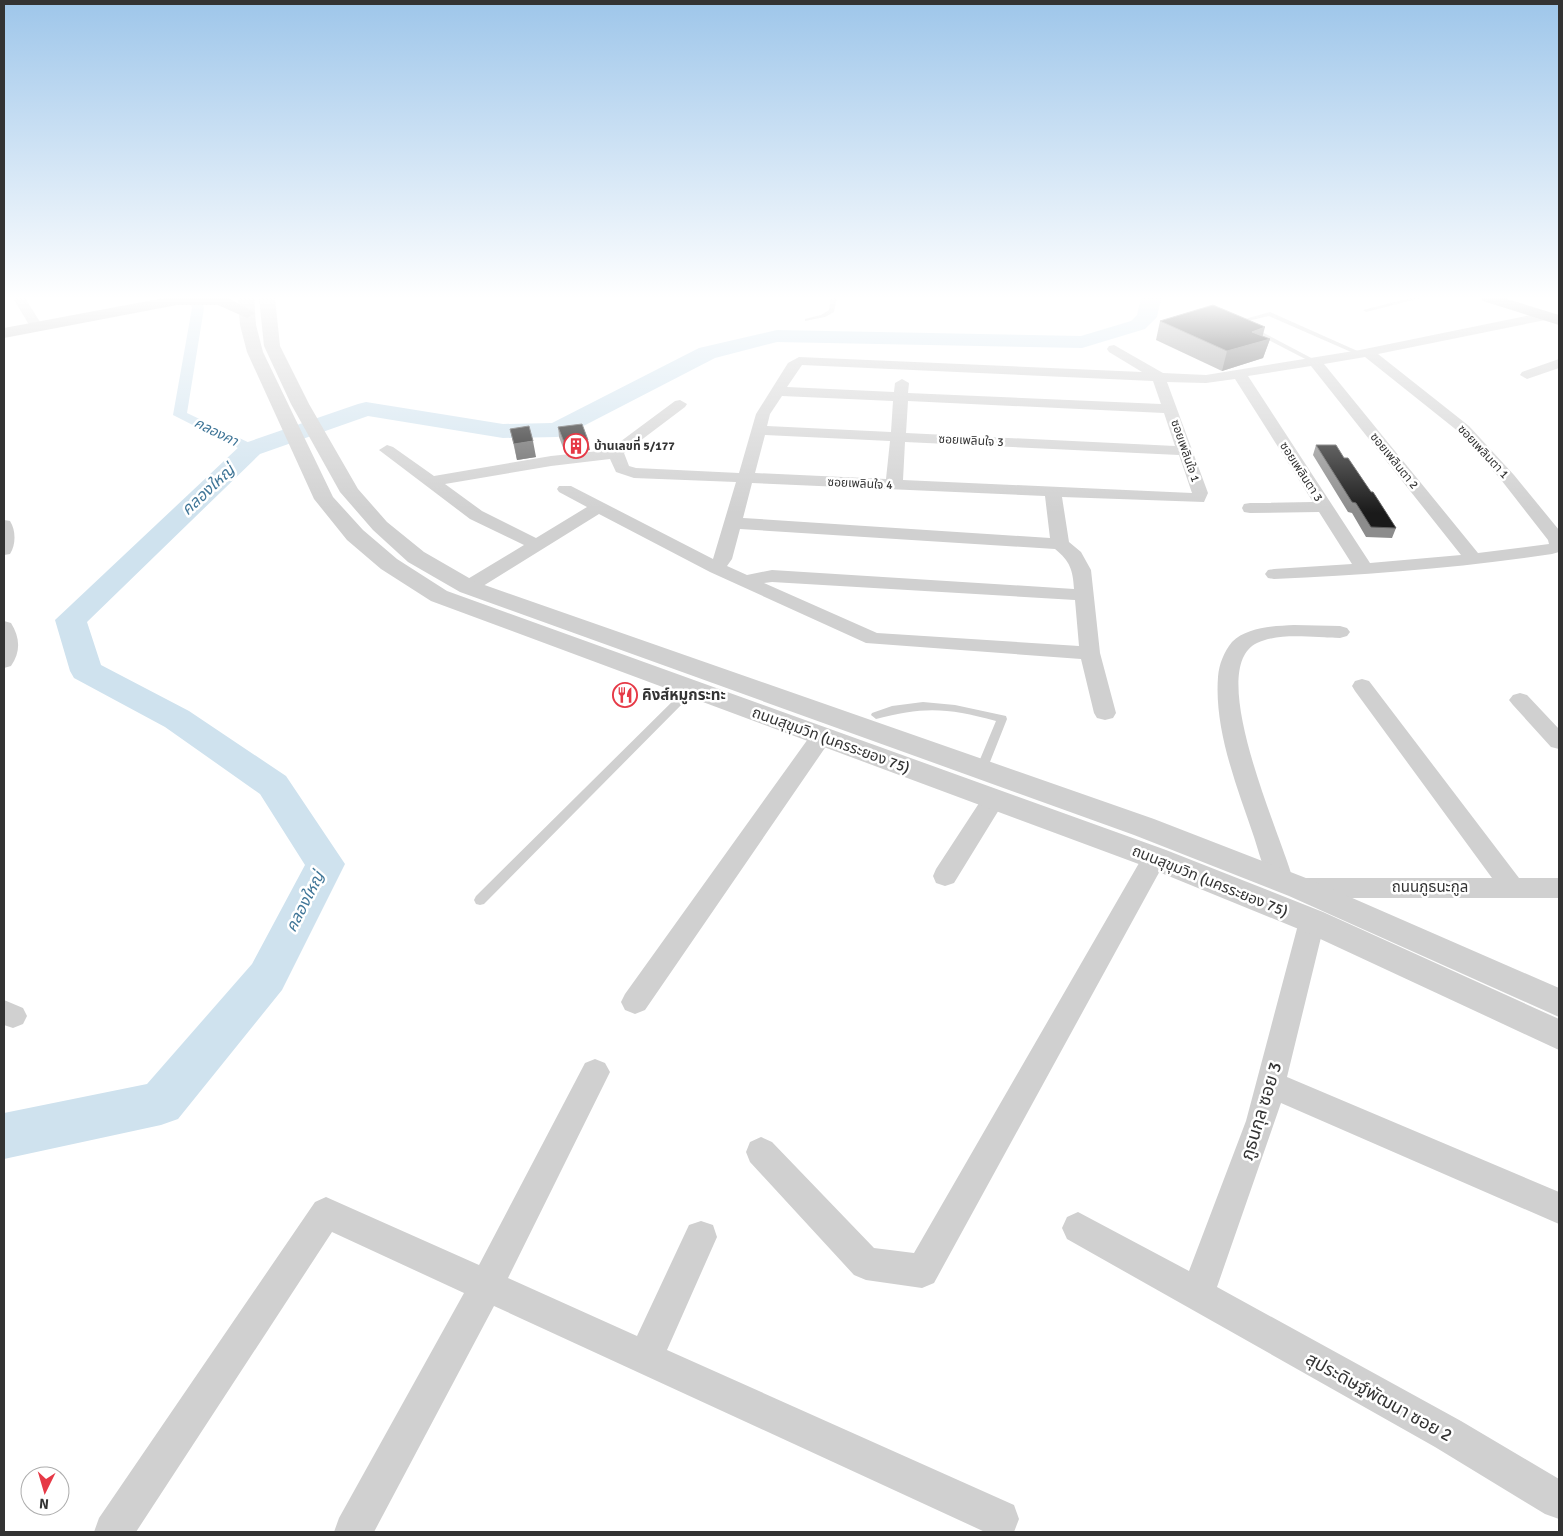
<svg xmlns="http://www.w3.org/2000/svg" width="1563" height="1536" viewBox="0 0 1563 1536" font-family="Signika,'Noto Sans Thai',sans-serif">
<rect width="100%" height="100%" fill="#fff"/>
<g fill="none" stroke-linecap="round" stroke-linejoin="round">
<!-- canal -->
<path fill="#cfe2ee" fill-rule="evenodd" d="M189,298H201L204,308L187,413L256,446L258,449L256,452H246L173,415L192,308Z"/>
<!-- river -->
<path fill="#cfe2ee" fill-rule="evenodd" d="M1141,298H1161L1157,317L1145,329L1082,348L777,342L715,358L566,435L557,437L503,438L368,416L260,454L87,622L101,665L189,711L286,776L345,864L282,990L178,1119L161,1125L4,1159V1113L147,1084L252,964L305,865L260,794L165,727L74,678L70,671L55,620L242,444L358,404L366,402L503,424L552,423L699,348L777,330L1081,336L1131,321L1137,315Z"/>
<!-- service -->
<path fill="#d0d0d0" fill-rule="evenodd" d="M831,298H837L834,312L825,317L805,321V319L821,315L829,310Z
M1410,298H1421L1366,312L1363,310Z
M1270,312L1362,353L1363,354L1358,355L1269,316L1243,322L1317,361V363L1315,364L1234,322Z
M691,686L696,689L695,691L484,904L480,905L476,904L474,900L476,896L687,687Z
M923,702L955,705L1006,716L1007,719L986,772L982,773L976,769L996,721C949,708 924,706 876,719L871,715L872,713L892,706Z"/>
<!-- minor -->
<path fill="#d0d0d0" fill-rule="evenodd" d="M13,298H25L42,325L41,328H31Z
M1545,312L1551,316L1550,319L1378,354L1469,426L1514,475L1559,530V552L1552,554C1459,568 1367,575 1274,579L1268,578L1265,574L1268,570L1274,569L1352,564L1319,512L1250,513L1244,512L1242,508L1244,504L1250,503L1313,502L1235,379L1206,383L1167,382L1208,493L1204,502L1062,497L1069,542L1081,552L1091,570L1100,653L1116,713L1113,718L1105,720L1097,718L1094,713L1081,659L866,643L710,572L599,514L475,591H461L459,587L461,583L524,545L470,519L379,450L387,445L393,447L434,476L551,456L609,450L675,401L680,400L687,404L685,407L624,453L629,466L636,468L739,473L756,414L788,363L799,357L1142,372L1109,352L1107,349L1109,346L1114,345L1163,373L1206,375L1360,350ZM1365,357L1459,432L1502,481L1548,540L1549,544L1478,553L1324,364ZM802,365L1153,381L1161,404L908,393L909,383L902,379L895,383L894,392L787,387ZM1311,366L1461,555L1370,563L1248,376ZM782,396L893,401L891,432L767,426L770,414ZM908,401L1164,413L1175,446L906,433ZM765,435L890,441L886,479L755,473ZM905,442L1179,455L1192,493L903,480ZM610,459L616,472L634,478L736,482L713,559L571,486H559L557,489L559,492L587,507L536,538L482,511L445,484L551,466ZM752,483L1045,496L1050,538L743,518ZM740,529L1055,549C1070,561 1073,570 1074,589L772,570L747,575L727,566L732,559ZM772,582L1075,600L1079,646L877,633L764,583Z
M1559,359V368L1527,379L1520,375L1522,372Z
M4,520L10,521C16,530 16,545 10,554L4,555Z
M4,621L11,623C20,637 21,652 11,666L4,668Z
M1294,625L1340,626L1347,628L1350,632L1347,636L1340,638C1315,638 1280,632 1257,643C1203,669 1283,839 1293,880L1300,878H1492L1355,691L1352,686L1355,681L1362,679L1369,681L1519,878H1559V898H1300L1291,895L1288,887L1281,890L1272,887C1264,871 1259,853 1254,837C1237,787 1214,730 1218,677C1219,664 1224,652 1232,642C1247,627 1274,626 1294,625Z
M1520,693L1527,695L1559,729V749L1551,747L1513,705L1509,700L1513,695Z
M821,730L829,732L832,737L829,742L645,1010L635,1014L625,1010L621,1002L625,994L813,732Z
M993,792L1001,794L1005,800L954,883L945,886L936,883L933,876L936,869L985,794Z
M1155,849L1164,851L1167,858L934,1283L922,1288L866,1280L854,1275L750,1162L746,1152L750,1142L761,1137L772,1142L874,1248L914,1253L1146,851Z
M1312,911L1321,914L1325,921L1287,1077L1559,1192V1224L1281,1103L1217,1287L1461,1421L1559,1479V1519L1545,1514L1435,1447L1067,1239L1062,1228L1067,1217L1078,1212L1189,1271L1246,1121L1299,921L1303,914Z
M4,1000L23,1008L27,1016L23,1024L13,1028L4,1025Z
M595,1059L605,1063L610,1072L508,1278L637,1336L689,1225L701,1221L713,1225L717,1237L667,1350L1014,1505L1019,1519L1014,1532H985L494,1306L374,1532H334L339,1518L464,1293L332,1232L136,1532H94L99,1518L315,1202L326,1197L479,1265L585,1063Z"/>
<!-- tertiary -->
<path fill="#d0d0d0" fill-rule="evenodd" d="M238,298H254L256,325L263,352L333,497L363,530L397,559L447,591L1166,850L1323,912L1559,1019V1050L1301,930L1144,866L431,601L381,569L347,540L314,499L247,352L240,325Z
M259,298H275L280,346L309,404L358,489L387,522L424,552L476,582L1154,819L1311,880L1559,988V1017L1289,896L1134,835L460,592L408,562L373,530L340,492L291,404L264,346Z"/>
<!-- secondary -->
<path fill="#bdbdbd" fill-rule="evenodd" d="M164,298H229L255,313L247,318L218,305H177L4,338V328Z"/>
<!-- primary -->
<path fill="#ababab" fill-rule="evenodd" d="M1480,298H1504L1559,315V325L1483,301Z"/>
</g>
<!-- wall -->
<path fill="#8c8c8c" d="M1160,321L1263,336L1270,339L1263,358L1222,371L1156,340Z
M558,427L590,450L565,453L559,437Z
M510,429L536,457L517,460Z
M1316,445L1344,458L1371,492L1396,528L1392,538L1366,537L1352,513L1348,512L1313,455Z"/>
<!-- shaded-wall -->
<path fill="#5f5f5f" d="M1265,327L1261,342L1270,339L1263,358L1222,371L1227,351L1252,332Z
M588,440L590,450L565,453L564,442Z
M533,441L536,457L517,460L514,444Z"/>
<!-- building -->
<path fill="#1a1a1a" stroke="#5f5f5f" d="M1213,305L1265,327L1252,332L1270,339L1227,351L1160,321Z
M582,424L588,440L564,442L558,427Z
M529,426L533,441L514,444L510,429Z
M1316,445H1336L1344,458H1348L1371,492H1373L1396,528L1371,527L1356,503L1352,502Z"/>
<!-- sky -->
<linearGradient id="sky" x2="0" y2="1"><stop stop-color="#9ec6ea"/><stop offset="0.58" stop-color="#fff"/><stop offset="1" stop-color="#fff" stop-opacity="0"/></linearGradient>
<rect width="1563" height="513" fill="url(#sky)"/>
<!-- icons -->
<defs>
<symbol id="building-ring" viewBox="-11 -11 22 22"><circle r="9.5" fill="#fff" stroke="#e63946" stroke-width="1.5"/><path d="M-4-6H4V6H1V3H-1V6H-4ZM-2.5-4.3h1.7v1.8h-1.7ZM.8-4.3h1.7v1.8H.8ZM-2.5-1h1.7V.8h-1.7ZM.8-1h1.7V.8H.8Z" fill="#e63946"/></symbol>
<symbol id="restaurant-ring" viewBox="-11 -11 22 22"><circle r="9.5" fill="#fff" stroke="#e63946" stroke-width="1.5"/><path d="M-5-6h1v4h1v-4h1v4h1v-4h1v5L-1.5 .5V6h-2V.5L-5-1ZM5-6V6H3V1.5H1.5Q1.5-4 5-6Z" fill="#e63946"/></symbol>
</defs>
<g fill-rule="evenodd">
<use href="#building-ring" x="562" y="432" width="28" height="28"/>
<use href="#restaurant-ring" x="611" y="681" width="28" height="28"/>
</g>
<g text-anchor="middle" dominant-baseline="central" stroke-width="5" stroke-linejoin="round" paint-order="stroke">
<!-- far-street labels -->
<g font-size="12" fill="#333" stroke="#fff">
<text transform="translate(971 441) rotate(3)">ซอยเพลินใจ 3</text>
<text transform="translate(1185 451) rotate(71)">ซอยเพลินใจ 1</text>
<text transform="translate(1483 452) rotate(47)">ซอยเพลินตา 1</text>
<text transform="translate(1394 461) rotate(51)">ซอยเพลินตา 2</text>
<text transform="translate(1301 472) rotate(57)">ซอยเพลินตา 3</text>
<text transform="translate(860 484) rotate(3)">ซอยเพลินใจ 4</text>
</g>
<!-- far-poi labels -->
<g font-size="12" font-weight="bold" fill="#333" stroke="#fff" text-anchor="start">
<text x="594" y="446">บ้านเลขที่ 5/177</text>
</g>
<!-- far-water labels -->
<g font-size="14" font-style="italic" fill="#3f7597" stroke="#fff">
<text transform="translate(216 432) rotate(26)">คลองคา</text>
</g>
<!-- poi labels -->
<g font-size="15" font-weight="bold" fill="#333" stroke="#fff" text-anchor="start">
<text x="642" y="695">คิงส์หมูกระทะ</text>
</g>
<!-- street labels -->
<g font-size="15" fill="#333" stroke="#fff">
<text transform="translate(831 740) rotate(20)">ถนนสุขุมวิท (นครระยอง 75)</text>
<text transform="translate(1210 881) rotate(22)">ถนนสุขุมวิท (นครระยอง 75)</text>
<text x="1430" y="887">ถนนภูธนะกูล</text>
</g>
<!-- water labels -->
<g font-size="16" font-style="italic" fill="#3f7597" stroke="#fff">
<text transform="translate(208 490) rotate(-43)">คลองใหญ่</text>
<text transform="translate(305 902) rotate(-63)">คลองใหญ่</text>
</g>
<!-- near-street labels -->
<g font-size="18" fill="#333" stroke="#fff">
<text transform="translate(1261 1111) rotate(-73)">ภูธนกุล ซอย 3</text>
<text transform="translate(1379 1397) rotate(29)">สุประดิษฐ์พัฒนา ซอย 2</text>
</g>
</g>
<!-- border -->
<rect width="1563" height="1536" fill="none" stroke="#333333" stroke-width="10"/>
<!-- north arrow -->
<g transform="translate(45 1491) rotate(185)"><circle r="24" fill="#ffffff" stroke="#adadad"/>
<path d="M0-4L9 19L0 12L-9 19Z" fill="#e63946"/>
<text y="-8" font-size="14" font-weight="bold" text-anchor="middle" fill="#333333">N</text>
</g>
</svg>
